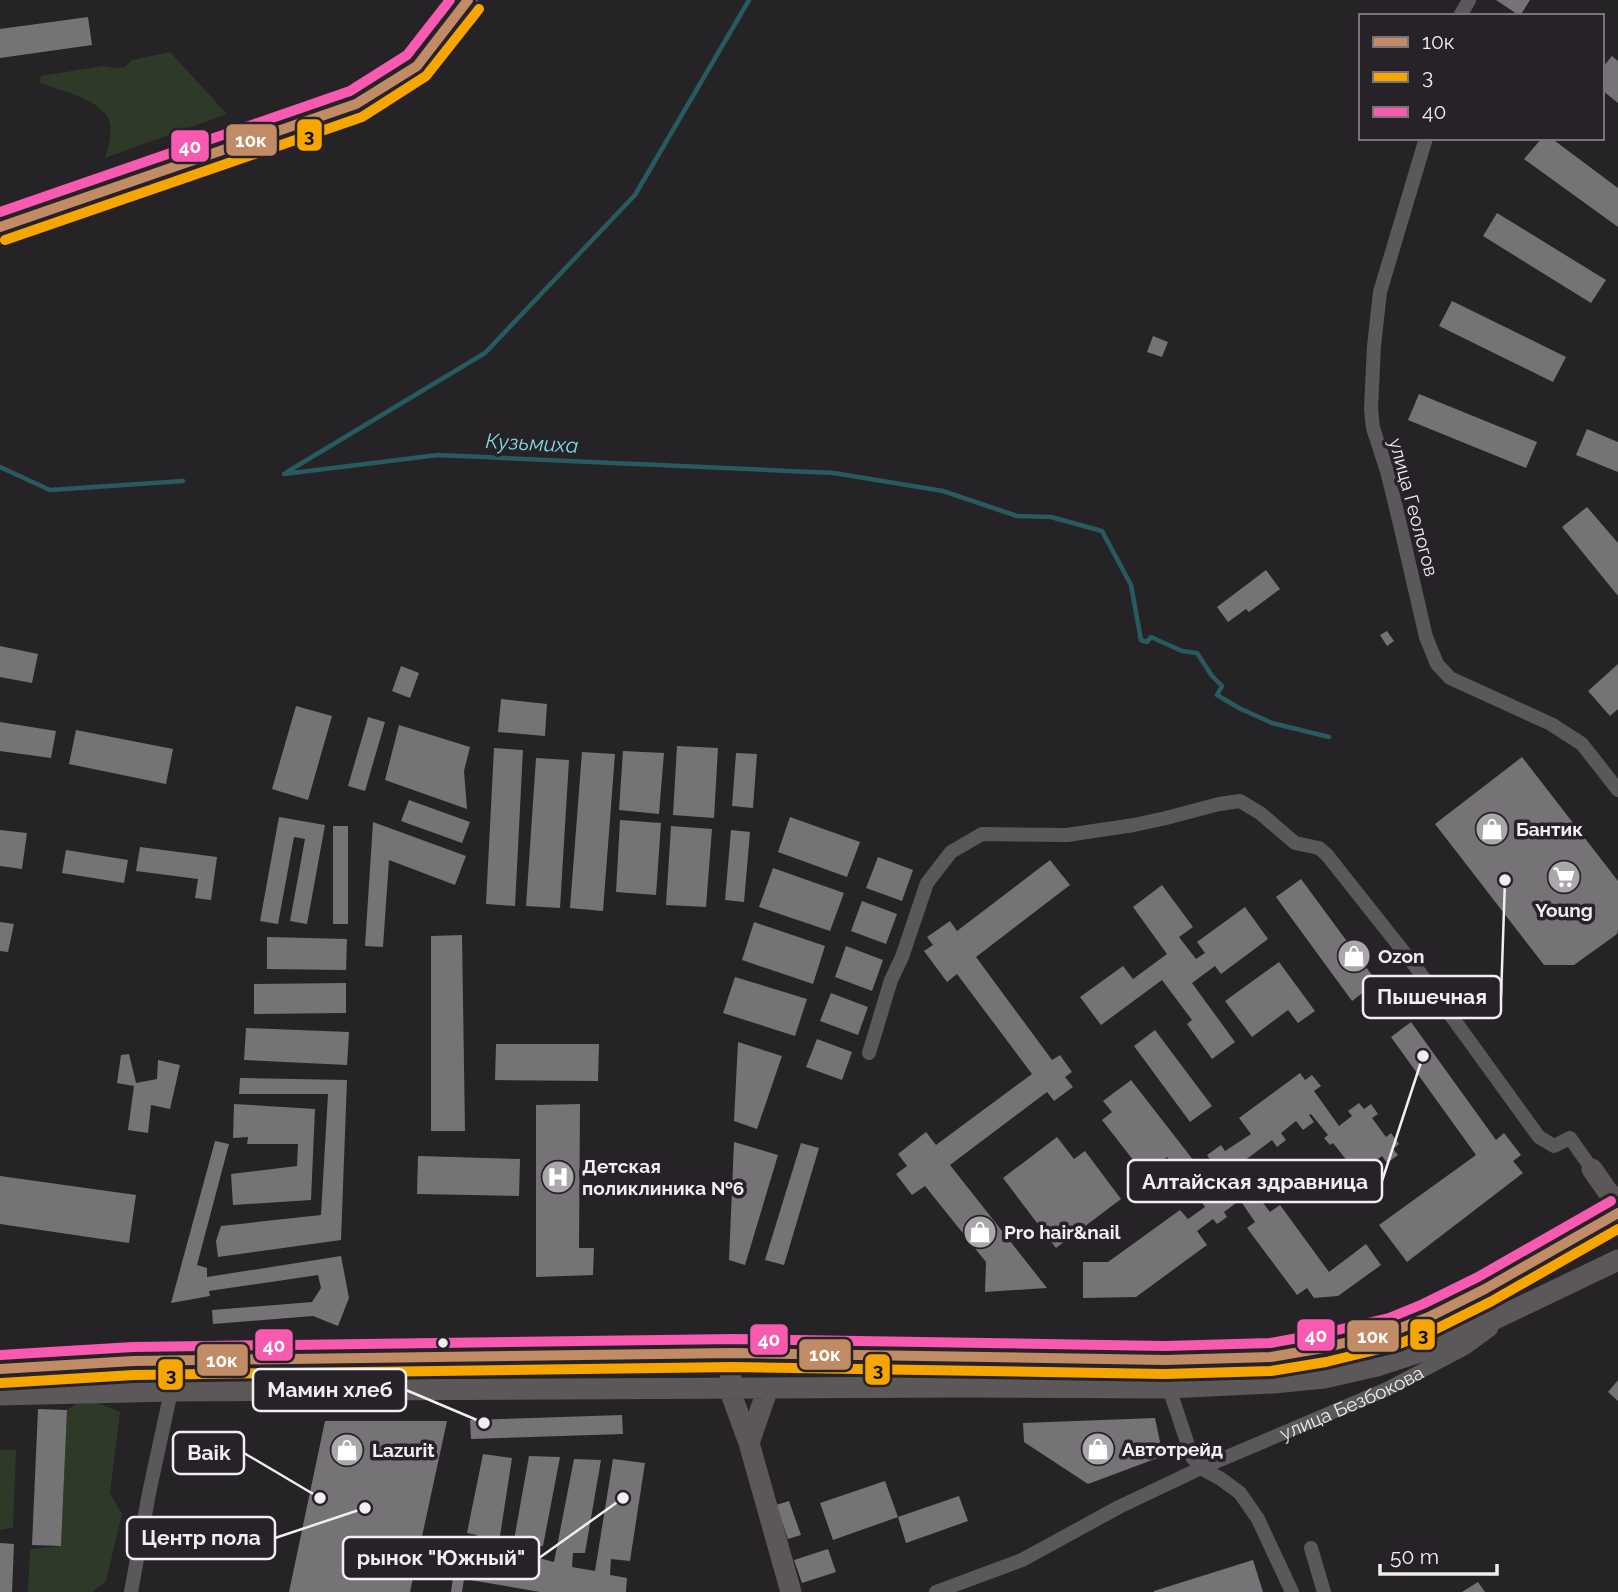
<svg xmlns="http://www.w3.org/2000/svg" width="1618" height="1592" viewBox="0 0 1618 1592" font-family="Raleway,sans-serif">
<rect width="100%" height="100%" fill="#262327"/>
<!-- green -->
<path fill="#2f3928" d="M170,52L227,114L105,158C108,148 112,135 110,124C107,101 60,90 40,83L41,76L103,66L115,68L125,67L132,60Z
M85,1398L120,1412L110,1493L122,1514L106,1581L92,1592H28L30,1549L61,1546L67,1410Z
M0,1450H16L13,1528L0,1530Z"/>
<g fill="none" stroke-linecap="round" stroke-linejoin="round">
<!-- stream -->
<path stroke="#285b60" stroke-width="4.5" d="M0,467L50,490L183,481
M287,472L485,353L635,195L749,0
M284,474L438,455L834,473L943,491L1017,516L1051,517L1102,531L1131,585L1141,640L1147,642L1151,637L1182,651L1197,653L1212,676L1222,686L1217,695L1241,709L1272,723L1329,737"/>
</g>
<!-- building -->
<path fill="#757376" d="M1496,0H1530L1520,16Z
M88,17L92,45L0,58V29Z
M1612,56L1618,61V103L1602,90V68Z
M1542,138H1551L1618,188V227L1524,159Z
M1497,213L1606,280L1591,303L1483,236Z
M1452,301L1566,357L1553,382L1439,326Z
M1153,336L1168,342L1162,357L1147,352Z
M1419,394L1537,442L1526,468L1408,420Z
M1587,429L1618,442V472L1576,455Z
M1587,507L1618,543V596L1562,527Z
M1266,570L1280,589L1249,612L1246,609L1228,622L1217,607Z
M1387,631L1394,641L1387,646L1380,635Z
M0,646L38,654L32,683L0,677Z
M1618,664V709L1610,716L1588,691Z
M401,666L419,673L410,698L392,691Z
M501,699L547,704L545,736L498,732Z
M296,706L332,716L308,800L272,789Z
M368,717L385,722L365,791L348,786Z
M0,722L56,731L51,758L0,751Z
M399,725L470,747L464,771L467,809L385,780Z
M76,730L173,749L166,784L69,764Z
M677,746L718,748L714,818L673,815Z
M494,748L523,750L515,906L486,904Z
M623,751L664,753L659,814L619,810Z
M582,752L615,754L603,911L570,908Z
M736,753L757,754L753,808L732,806Z
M1522,757L1618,881V930L1617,934L1574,965H1544L1435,824Z
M536,758L569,760L560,908L526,906Z
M409,800L470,822L462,843L401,821Z
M279,817L325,825L307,924L290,921L305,839L294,837L278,924L260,921Z
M790,817L860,842L847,877L778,852Z
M620,820L661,823L656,895L616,892Z
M373,822L466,856L455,885L389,860L383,947L365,946Z
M333,826H348V924H333Z
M671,826L712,829L706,907L666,905Z
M0,830L27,833L22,869L0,866Z
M731,830L750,832L744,902L725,900Z
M140,847L217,857L211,900L195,898L198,879L136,871Z
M66,850L128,860L124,883L62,873Z
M878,857L913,870L902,901L866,888Z
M1050,860L1070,885L976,957L1052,1060L1060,1055L1072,1072L1065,1077L1073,1087L1054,1101L1047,1092L950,1165L1047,1288L985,1292L986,1262L925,1186L912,1195L896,1174L907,1166L898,1154L926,1132L936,1145L1032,1074L957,974L947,982L924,951L933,945L927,937L950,921L957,931Z
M773,868L844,893L830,931L759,907Z
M1301,879L1377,982L1352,1001L1276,897Z
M1162,885L1193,927L1179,937L1196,959L1205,953L1197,942L1245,907L1268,939L1221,974L1215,966L1192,983L1235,1042L1212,1059L1187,1024L1192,1020L1162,980L1101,1025L1080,997L1123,966L1133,979L1167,954L1133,907Z
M862,901L897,914L886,944L851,931Z
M0,922L14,924L8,952L0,951Z
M754,922L825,946L813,984L742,960Z
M462,935L465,1131H431V936Z
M267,937L347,939L346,970L267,969Z
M846,946L883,960L872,991L835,977Z
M1279,962L1315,1011L1298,1023L1288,1010L1252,1037L1225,1001Z
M735,977L807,999L795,1036L723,1013Z
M346,983V1013L254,1014V984Z
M831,993L868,1007L858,1035L820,1021Z
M1411,1022L1496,1140L1504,1133L1521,1155L1513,1161L1523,1173L1407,1262L1379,1225L1476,1155L1391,1037Z
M246,1028L349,1032L347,1065L244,1060Z
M1155,1030L1212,1106L1190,1122L1134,1046Z
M817,1039L852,1052L842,1080L806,1067Z
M738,1042L782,1056L757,1129L734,1121Z
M496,1044H599L598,1081L495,1080Z
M129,1054L136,1083L157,1079L158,1060L180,1065L170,1109L151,1105L148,1133L128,1130L134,1086L117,1083L121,1055Z
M1300,1073L1305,1080L1312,1075L1321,1086L1314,1091L1339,1126L1352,1116L1348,1111L1359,1103L1364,1109L1371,1104L1378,1114L1372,1118L1386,1137L1391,1133L1399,1144L1393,1149L1398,1155L1387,1163L1382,1156L1366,1168L1371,1174L1362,1181L1358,1176L1352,1180L1342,1167L1348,1162L1333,1143L1330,1145L1324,1138L1328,1135L1311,1114L1309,1115L1314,1122L1303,1130L1296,1121L1281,1133L1286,1140L1277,1147L1272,1140L1236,1167L1243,1177L1246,1174L1257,1188L1254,1191L1270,1212L1280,1205L1329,1272L1366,1244L1381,1265L1338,1296L1314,1298L1307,1288L1297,1295L1247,1228L1255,1222L1240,1200L1224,1212L1227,1217L1217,1224L1213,1219L1197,1231L1207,1245L1136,1297L1083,1298V1262H1108L1180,1210L1188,1219L1205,1207L1194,1192L1189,1195L1181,1185L1186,1181L1167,1157L1144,1174L1102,1120L1112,1112L1103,1101L1131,1080L1201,1170L1212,1162L1207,1155L1221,1145L1225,1151L1251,1134L1239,1118Z
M240,1078L347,1080L341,1240L218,1257L216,1241L221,1226L321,1215L328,1094H239Z
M234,1104L315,1109L311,1200L233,1205L231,1174L297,1166L298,1144H247L248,1137L233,1138Z
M580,1104L579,1248H594L593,1275L536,1277V1105Z
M1057,1137L1074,1159L1085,1151L1121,1199L1056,1248L1003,1178Z
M215,1141L229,1144L197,1265L207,1268V1277L341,1256L349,1298L338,1326L313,1316L213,1324L212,1310L312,1302L321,1288L318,1275L209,1291L210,1296L171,1303Z
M734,1142L778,1155L745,1265L729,1260Z
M801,1143L819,1148L784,1265L765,1260Z
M418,1156L520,1159L519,1196L417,1194Z
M0,1176L136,1195L129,1243L0,1224Z
M1618,1380V1401L1608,1392Z
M38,1409L67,1410L61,1546L32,1545Z
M622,1415L623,1434L471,1439L470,1420Z
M1155,1418L1163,1456L1088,1484L1024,1442L1023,1423Z
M325,1421H447L410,1592H289Z
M483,1454L512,1458L500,1536H491L487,1552L519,1556L524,1541L514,1540L529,1456L560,1457L543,1546H534L531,1556L554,1562L574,1459L601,1460L585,1553H573L572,1567L595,1571L613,1459L645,1463L630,1561L611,1559L610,1575L627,1578L626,1592H540L464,1579L462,1592H451L453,1577L443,1575L448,1547L472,1550L477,1535L467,1533Z
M885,1481L898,1517L833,1540L820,1503Z
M959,1496L968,1521L906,1543L898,1517Z
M789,1501L801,1535L788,1539L776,1505Z
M0,1543L14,1544L12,1592H0Z
M828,1549L836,1572L802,1583L794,1560Z
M1253,1560L1263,1592H1154V1591Z
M1478,1582L1485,1592H1462Z"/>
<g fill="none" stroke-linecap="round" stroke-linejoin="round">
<!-- street -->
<g stroke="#5a585b" stroke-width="14">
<path d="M1460,16L1469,0"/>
<path d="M1426,138L1380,292L1374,346L1371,409L1373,428L1387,471L1399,520L1426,637L1437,664L1450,678L1551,724L1582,744L1618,790"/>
<path d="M869,1053L891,980L902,957L927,883L951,852L982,834L1067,835L1134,825L1166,818L1219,804L1240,801L1260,813L1295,843L1319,848L1327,855L1415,966L1539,1137L1554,1146L1570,1138L1592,1169"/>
<path d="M1169,1388L1192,1457L1201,1468L1221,1479L1240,1493L1258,1519L1292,1592"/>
<path d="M1311,1548L1324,1592"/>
<path d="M131,1592L149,1493L167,1410L171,1391L188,1360"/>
<path id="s1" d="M936,1592L1022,1560L1119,1507L1201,1468L1387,1389L1465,1348L1491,1329"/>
</g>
<!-- secondary -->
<path stroke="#5c5859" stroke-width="21" d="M0,227L356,104L417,66L468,0
M1592,1169L1608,1192L1618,1201
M734,1353L729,1388L749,1443L791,1592
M0,1369L133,1361L535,1355L734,1353L1165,1360L1271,1357L1323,1348L1393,1331L1429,1317L1485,1289L1618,1213
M0,1395L171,1391L964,1387L1169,1388L1273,1383L1324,1378L1377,1366L1426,1350L1472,1330L1618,1260
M749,1443L768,1388"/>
<defs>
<path id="bus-1" d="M0,227L356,104L417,66L468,0
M0,1369L133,1361L734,1353L1165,1360L1271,1357L1323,1348L1393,1331L1429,1317L1485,1289L1618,1213"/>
<path id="bus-2" d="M5,240L362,117L426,76L479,9
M1,1383L134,1375L734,1367L1165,1374L1271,1371L1326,1362L1396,1345L1434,1330L1492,1301L1618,1229"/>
<path id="bus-3" d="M0,212L350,91L407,55L450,0
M0,1355L133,1347L734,1339L1165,1346L1270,1343L1320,1334L1389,1318L1423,1304L1478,1277L1611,1201"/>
</defs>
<!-- bus-1 casing -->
<use href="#bus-1" stroke="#272228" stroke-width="16"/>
<!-- bus-2 casing -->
<use href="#bus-2" stroke="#272228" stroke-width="16"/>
<!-- bus-3 casing -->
<use href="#bus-3" stroke="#272228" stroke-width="16"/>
<!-- bus-1 -->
<use href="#bus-1" stroke="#c18c65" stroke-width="10"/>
<!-- bus-2 -->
<use href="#bus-2" stroke="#f7a600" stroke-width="10"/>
<!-- bus-3 -->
<use href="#bus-3" stroke="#f75aaf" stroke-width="10"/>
</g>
<!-- icons -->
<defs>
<symbol id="shop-disc" viewBox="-11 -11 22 22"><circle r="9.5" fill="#aaa7ab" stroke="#272228"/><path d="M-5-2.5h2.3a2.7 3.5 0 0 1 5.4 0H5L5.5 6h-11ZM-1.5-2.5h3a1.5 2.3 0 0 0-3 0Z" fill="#fff"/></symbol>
<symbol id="supermarket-disc" viewBox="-11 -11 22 22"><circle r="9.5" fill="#aaa7ab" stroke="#272228"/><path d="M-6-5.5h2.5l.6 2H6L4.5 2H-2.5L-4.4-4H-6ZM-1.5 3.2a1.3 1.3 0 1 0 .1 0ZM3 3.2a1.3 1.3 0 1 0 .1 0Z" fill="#fff"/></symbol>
<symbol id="hospital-disc" viewBox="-11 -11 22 22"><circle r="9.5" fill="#aaa7ab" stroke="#272228"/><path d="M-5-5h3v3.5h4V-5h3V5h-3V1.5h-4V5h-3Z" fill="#fff"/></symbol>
</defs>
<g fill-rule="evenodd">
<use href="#shop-disc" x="1473" y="810" width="38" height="38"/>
<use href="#supermarket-disc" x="1545" y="858" width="38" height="38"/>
<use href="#shop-disc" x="1335" y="937" width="38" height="38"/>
<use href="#hospital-disc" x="539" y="1158" width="38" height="38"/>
<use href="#shop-disc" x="961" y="1213" width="38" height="38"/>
<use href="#shop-disc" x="1079" y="1430" width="38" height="38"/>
<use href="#shop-disc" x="328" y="1431" width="38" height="38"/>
</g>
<!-- markers -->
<circle fill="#f1eef2" stroke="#272228" stroke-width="2.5" cx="443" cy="1343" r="6"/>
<g text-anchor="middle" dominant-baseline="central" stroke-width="7" stroke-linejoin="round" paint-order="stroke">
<!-- street labels -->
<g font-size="19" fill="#f1eef2" stroke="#272228">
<text transform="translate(1414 507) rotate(75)">улица Геологов</text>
<text stroke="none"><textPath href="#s1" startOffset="457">улица Безбокова</textPath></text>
</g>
<!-- poi labels -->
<g font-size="19" font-weight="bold" fill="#f1eef2" stroke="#272228" text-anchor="start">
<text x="1516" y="829">Бантик</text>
<text x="1564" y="910" text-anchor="middle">Young</text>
<text x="1378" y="956">Ozon</text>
<text x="582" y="1166">Детская<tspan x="582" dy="22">поликлиника №6</tspan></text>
<text x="1004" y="1232">Pro hair&amp;nail</text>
<text x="1122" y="1449">Автотрейд</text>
<text x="372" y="1450">Lazurit</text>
</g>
<!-- water labels -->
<g font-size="21" font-style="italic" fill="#7ddbe3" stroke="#272228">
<text transform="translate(532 443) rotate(3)">Кузьмиха</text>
</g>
</g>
<!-- callouts -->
<path fill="none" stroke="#f1eef2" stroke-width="2.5" d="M1505 880L1501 997M1423 1056L1382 1181M484 1423L406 1390M320 1498L244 1453M365 1508L275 1538M623 1498L539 1558"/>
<g fill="#f1eef2" stroke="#272228" stroke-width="2.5">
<circle cx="1505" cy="880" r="7"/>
<circle cx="1423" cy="1056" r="7"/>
<circle cx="484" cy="1423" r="7"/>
<circle cx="320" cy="1498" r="7"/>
<circle cx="365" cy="1508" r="7"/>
<circle cx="623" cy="1498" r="7"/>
</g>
<g fill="#272228" stroke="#f1eef2" stroke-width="2.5">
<rect x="1363" y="976" width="138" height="42" rx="7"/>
<rect x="1128" y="1160" width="254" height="42" rx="7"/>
<rect x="253" y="1369" width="153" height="42" rx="7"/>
<rect x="173" y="1432" width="71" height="42" rx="7"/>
<rect x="127" y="1517" width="148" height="42" rx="7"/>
<rect x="343" y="1537" width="196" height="42" rx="7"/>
</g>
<g font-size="21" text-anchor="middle" font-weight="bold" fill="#f1eef2">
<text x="1432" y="1004">Пышечная</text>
<text x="1255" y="1189">Алтайская здравница</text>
<text x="330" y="1397">Мамин хлеб</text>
<text x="209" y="1460">Baik</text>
<text x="201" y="1545">Центр пола</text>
<text x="441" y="1565">рынок "Южный"</text>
</g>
<g stroke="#272228" stroke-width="2.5">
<rect x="296" y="118" width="27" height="34" rx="7" fill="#f7a600"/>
<rect x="225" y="123" width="53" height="34" rx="7" fill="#c18c65"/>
<rect x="170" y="129" width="40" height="34" rx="7" fill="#f75aaf"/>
<rect x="1409" y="1318" width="27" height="33" rx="7" fill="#f7a600"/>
<rect x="1296" y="1318" width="40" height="34" rx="7" fill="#f75aaf"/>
<rect x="1346" y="1319" width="54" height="34" rx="7" fill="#c18c65"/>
<rect x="749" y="1323" width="40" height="33" rx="7" fill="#f75aaf"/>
<rect x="254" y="1328" width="40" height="34" rx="7" fill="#f75aaf"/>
<rect x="798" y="1338" width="54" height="33" rx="7" fill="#c18c65"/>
<rect x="196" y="1343" width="53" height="34" rx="7" fill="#c18c65"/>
<rect x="864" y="1353" width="27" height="33" rx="7" fill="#f7a600"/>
<rect x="157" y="1358" width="27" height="33" rx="7" fill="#f7a600"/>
</g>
<g font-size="19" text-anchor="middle" font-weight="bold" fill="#fff">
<text x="251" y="147">10к</text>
<text x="190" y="153">40</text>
<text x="1316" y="1342">40</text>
<text x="1373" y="1343">10к</text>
<text x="769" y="1346">40</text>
<text x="274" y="1352">40</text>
<text x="825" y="1361">10к</text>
<text x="222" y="1367">10к</text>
</g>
<g font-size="19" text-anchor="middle" font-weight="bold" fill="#111">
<text x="309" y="142">3</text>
<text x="1423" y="1341">3</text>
<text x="878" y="1376">3</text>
<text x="171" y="1381">3</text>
</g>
<!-- legend -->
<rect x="1359" y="14" width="245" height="126" fill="#272228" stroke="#787479" stroke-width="2"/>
<rect x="1373" y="37" width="35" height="10" fill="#c18c65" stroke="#787479" stroke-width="2"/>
<text x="1422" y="49" font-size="21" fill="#f1eef2">10к</text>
<rect x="1373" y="72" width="35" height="10" fill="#f7a600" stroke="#787479" stroke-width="2"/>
<text x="1422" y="84" font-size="21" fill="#f1eef2">3</text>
<rect x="1373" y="107" width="35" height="10" fill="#f75aaf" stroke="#787479" stroke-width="2"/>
<text x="1422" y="119" font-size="21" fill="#f1eef2">40</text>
<!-- scale -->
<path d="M1380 1564v10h117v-10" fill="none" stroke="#f1eef2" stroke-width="3.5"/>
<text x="1390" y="1564" font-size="21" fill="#f1eef2" stroke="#272228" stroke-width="5" paint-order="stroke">50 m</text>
</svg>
